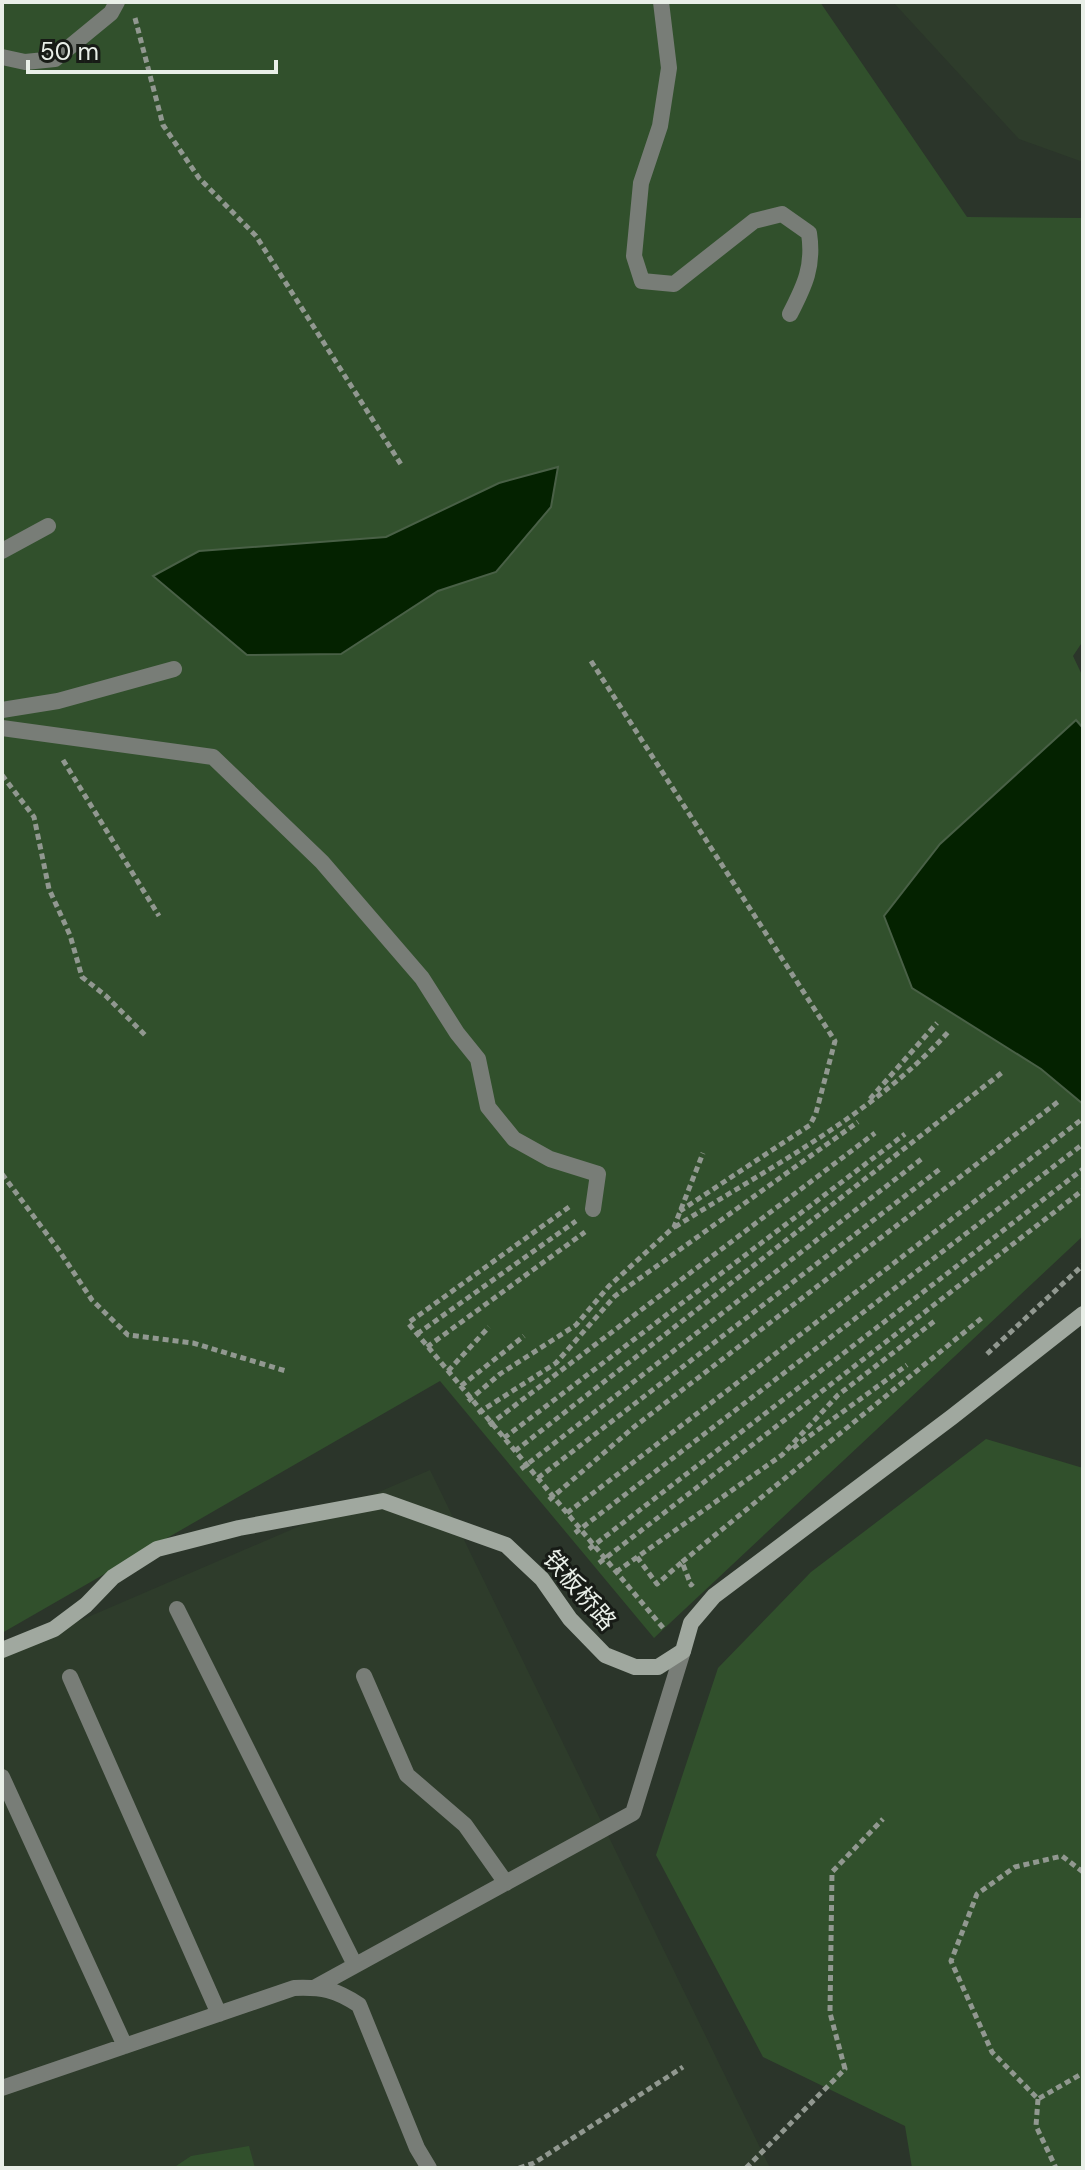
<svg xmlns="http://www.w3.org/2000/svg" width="1085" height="2170" viewBox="0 0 1085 2170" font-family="'DM Sans','Noto Sans SC',sans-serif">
<rect width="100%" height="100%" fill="#2b352a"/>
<!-- built -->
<path fill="#2e3c2b" d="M893,2H1083V162L1019,139Z
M430,1470L770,2168H2V1654Z"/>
<!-- green -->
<path fill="#31502c" d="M2,2H820L967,217L1083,218V641L1073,656L1083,677V1236L654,1638L440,1381L2,1633Z
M986,1439L1083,1468V2168H912L905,2126L763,2057L656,1855L718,1668L811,1572Z
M249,2146L255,2168H173L191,2156Z"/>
<!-- water -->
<path fill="#042200" stroke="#496046" stroke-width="2" d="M558,467L551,507L496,572L438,591L341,654L247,655L153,576L199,551L386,537L499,483Z
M1076,720L1083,728V1104L1041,1069L912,988L884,916L940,844Z"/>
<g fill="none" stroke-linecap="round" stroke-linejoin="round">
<!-- path -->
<path stroke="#919890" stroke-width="5" stroke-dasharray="6 4" stroke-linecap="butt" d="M135,18L163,125L199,178L256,236L402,466
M591,661L835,1041L816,1113L810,1125L680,1211
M63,760L159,916
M2,775L34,817L49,889L70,935L82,977L106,996L145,1035
M870,1099L937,1023
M2,1174L58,1249L92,1300L128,1335L193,1343L286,1371
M569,1207L408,1323L664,1629
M675,1227C768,1168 876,1113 950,1030
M417,1334L576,1221
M427,1347L585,1232
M987,1354L1083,1265
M448,1371L489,1327
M461,1386L524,1336
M468,1401L500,1374L576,1325L609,1286L674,1227L703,1153
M478,1413L556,1363L615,1296L858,1122
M489,1425L875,1133
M504,1438L905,1134
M793,1448L907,1365
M515,1451L1004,1071
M521,1469L924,1157
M538,1478L940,1169
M549,1500L634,1427L1059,1101
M567,1513L1081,1120
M575,1533L1083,1144
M589,1549L1083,1169
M637,1557L657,1584L682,1562L691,1585L693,1583
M682,1562L983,1317
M599,1563L1083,1190
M616,1572L782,1455L838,1395L936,1320
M1083,1872L1062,1856L1015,1867L977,1894L951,1961L992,2052L1038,2099L1083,2073
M1038,2099L1036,2126L1056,2168
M519,2168L534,2163L683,2067
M746,2168L845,2069L830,2013L832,1872L883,1819"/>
<!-- lane -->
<path stroke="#787d77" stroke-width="16" d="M661,2L669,68L660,126L641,183L634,256L642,281L674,284L754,221L782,214L809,233C814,266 805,285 790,314
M2,57L25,62L55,59L111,13L117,2
M2,551L48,526
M2,710L58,701L174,669
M2,728L213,757L322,862L422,978L457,1033L478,1059L488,1107L514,1139L550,1159L598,1174L593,1209
M177,1609L355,1965
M364,1676L407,1775L465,1825L506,1883
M70,1677L219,2014
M2,1777L125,2046
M314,1988L633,1813L683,1651
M2,2088L294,1988C322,1987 335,1989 359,2005L417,2148L429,2168"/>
<!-- secondary -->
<path stroke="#a0a89f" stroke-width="16" d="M2,1650L54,1629L86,1605L113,1577L157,1549L239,1528L383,1501L506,1545L542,1579L570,1619L605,1655L635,1667H658L683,1651L691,1623L714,1596L952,1417L1083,1314"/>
</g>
<g text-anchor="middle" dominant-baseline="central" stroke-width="6" stroke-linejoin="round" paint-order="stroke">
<!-- street labels -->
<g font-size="24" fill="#e9efe8" stroke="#171b16">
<text transform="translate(580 1590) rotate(49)">铁板桥路</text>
</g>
</g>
<!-- border -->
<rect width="1085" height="2170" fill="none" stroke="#e9efe8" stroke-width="8"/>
<!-- scale -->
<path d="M28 60v12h248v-12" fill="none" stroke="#e9efe8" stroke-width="4"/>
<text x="40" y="60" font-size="24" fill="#e9efe8" stroke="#171b16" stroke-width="6" paint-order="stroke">50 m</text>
</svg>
